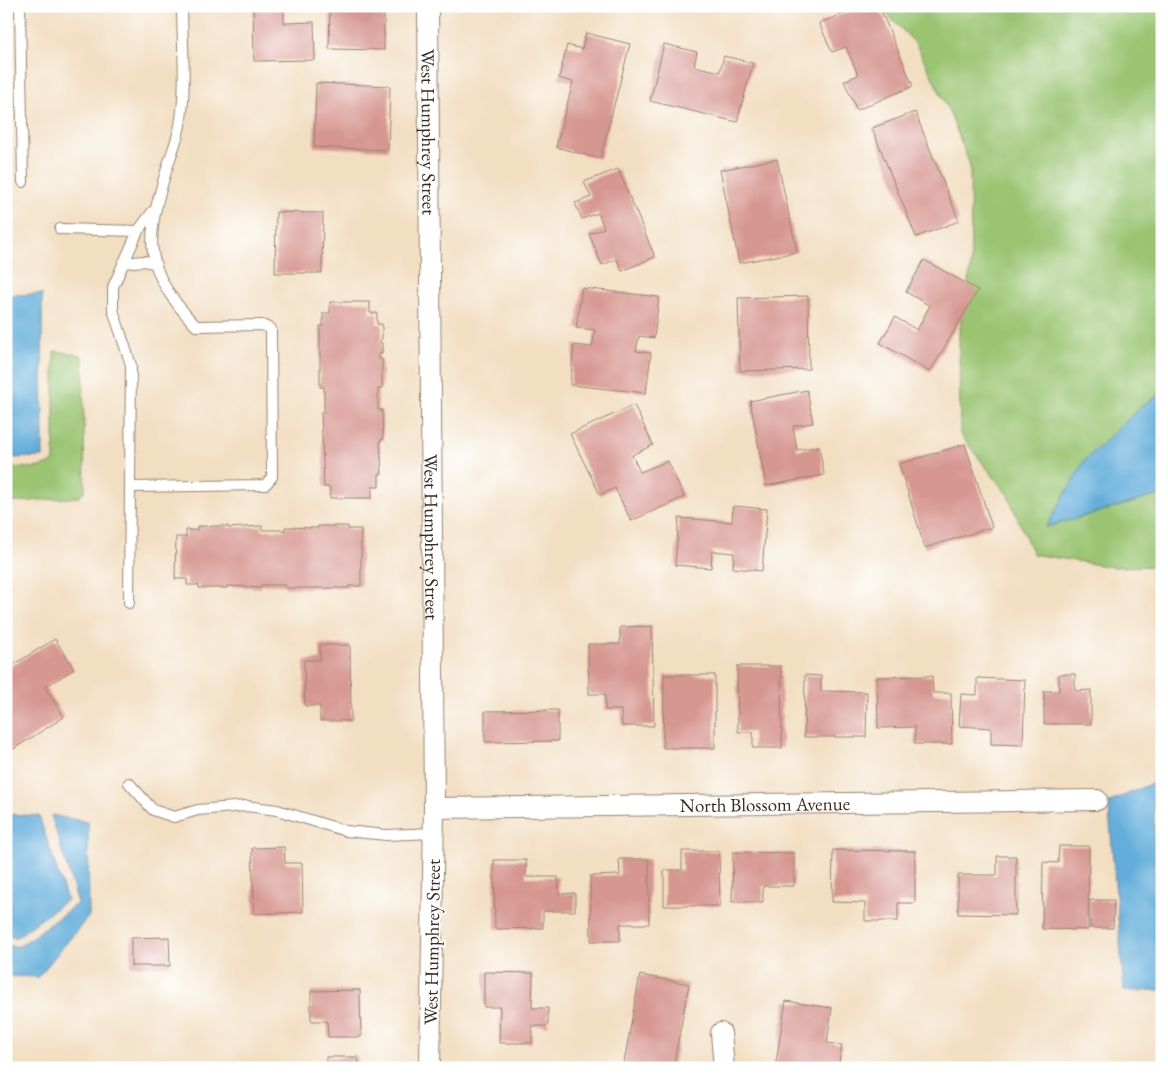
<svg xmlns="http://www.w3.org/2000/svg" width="1168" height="1074" viewBox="0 0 1168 1074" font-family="'EB Garamond',serif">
<rect width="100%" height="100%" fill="#fff"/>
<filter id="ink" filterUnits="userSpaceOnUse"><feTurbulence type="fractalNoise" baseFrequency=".02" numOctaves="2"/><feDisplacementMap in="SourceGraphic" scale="10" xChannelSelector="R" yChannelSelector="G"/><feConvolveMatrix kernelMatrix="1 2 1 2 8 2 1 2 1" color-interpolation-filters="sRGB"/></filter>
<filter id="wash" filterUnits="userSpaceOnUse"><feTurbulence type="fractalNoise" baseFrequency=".0096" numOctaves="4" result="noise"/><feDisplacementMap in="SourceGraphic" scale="20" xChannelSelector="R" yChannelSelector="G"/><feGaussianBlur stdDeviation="1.12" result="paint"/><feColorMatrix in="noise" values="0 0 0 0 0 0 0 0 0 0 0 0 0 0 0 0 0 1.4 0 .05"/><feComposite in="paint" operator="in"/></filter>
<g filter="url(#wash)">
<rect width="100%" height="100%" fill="#f2dec1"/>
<!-- green -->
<path fill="#9ac471" stroke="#6a7748" d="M879,6H1162V393L1143,405L1047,527L1162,494V566L1112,567L1033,554L1007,494L960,434L959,333L971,266L970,165L949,111L916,44Z
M54,351L81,355L83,360L85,490L79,497L6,503V467C21,467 44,471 54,460Z"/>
<!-- water -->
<path fill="#62adda" stroke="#4e6c7c" d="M42,294L43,457L6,458V295Z
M1162,393V494L1046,527L1085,460L1143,405Z
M1154,782L1155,869L1162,892V990L1124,991L1109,811L1110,802Z
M6,814L39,816L67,900L17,937H6Z
M51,815L88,822L89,916L38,977L6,976V946H20L78,903Z"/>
<g id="blocks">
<!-- building -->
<path fill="#d79791" d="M253,6H284V23L314,22L315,60L254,61Z
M330,6H384V50L329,49Z
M865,6H879L913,86L857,110L844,81L858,75L846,47L832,52L819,23Z
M586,33L630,44L600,159L556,147L573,82L559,78L567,45L582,49Z
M664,44L697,52L694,66L720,72L724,56L753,63L737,122L650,101Z
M316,83L390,86L388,150L314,147Z
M915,112L959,221L916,237L872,128Z
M777,159L797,252L739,263L720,170Z
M618,169L655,257L622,271L617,259L602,265L589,234L604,228L598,213L582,219L575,203L591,197L584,182Z
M276,212L323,213L322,273H275Z
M924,260L978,290L930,372L880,343L895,317L917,330L928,309L930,306L906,292Z
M582,288L659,297L654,338L639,336L636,351L651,353L646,393L570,385L574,345L592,347L595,330L576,328Z
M808,296L809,369L740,371L738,298Z
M330,302H370V313H377V324H382V339L379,342L382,343V354H379V359H382V388L378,389V410H382L383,440H380L382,474H379V487H372V498H330V487H324L321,412H324V387H320V326H323V313H330Z
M807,390L813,423L793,426L797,450L819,446L824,475L766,486L750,401Z
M634,405L653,445L632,455L640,472L668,461L684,497L631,521L615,488L600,495L570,434Z
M965,444L992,527L925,548L899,464Z
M733,506L767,509L762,571L733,568L734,553L712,551L711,568L675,565L679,518L732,522Z
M197,526H228V528L262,526V530H285V527L318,528V526H348V529H361V586H349V588H285V585H261V588L227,586V588H199V585H187V579H175L176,537H186V530H197Z
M652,626L654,726H622L621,710H605V694H589L588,644H620V627Z
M55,639L74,669L45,687L64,717L7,753L6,669Z
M320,645H350L351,721H320V706H305L304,660H320Z
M737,666H781L782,748H753V732H738Z
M1059,674H1075V691L1091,690V724H1044V691H1059Z
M664,675H715V748H663Z
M805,675L821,676V691L867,692L866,737H804Z
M932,676L933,693H951L952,744H915V727L878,728L877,677Z
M977,678L1025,680L1023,745L991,744V728L959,726L961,694L977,695Z
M558,710V741L485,742V711Z
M1059,846H1089L1088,930L1042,929L1043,862L1058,863Z
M284,847L285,863H302L303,912L254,914L252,848Z
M833,850L915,851V903H898V921H865V903L832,902Z
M682,851H719L720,906H664V870H682Z
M733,852L794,853V886H763V902H732Z
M997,856H1016V915L958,914V875H997Z
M619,859H649V924H620V941H591L590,876L620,875Z
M494,860H526V877H558L559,894L575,893V911H543V928L495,929Z
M1090,900H1114L1113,928H1090Z
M169,937L170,966H131V938Z
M484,972L533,973L532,1008H548V1026H532V1043H499L500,1007H484Z
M640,975L689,984L673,1068H623Z
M360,990L361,1037H328L327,1021H311V991Z
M786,1001L832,1008L827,1043L842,1045L838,1068H775Z
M326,1057H358L359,1068H326Z"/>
</g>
</g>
<g filter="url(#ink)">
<use href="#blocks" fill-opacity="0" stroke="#968470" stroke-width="1"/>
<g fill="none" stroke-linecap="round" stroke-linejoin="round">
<defs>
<path id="lane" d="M20,6L23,182
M60,229L138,231
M123,263L144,261L154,263
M131,487L265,485L272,477L271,329L262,325L196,326C140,267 146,237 168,165C172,152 178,138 180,125C187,86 182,45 182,6
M129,603L131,365L113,310V287L138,231L153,211
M129,783L153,810L174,817L198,810L246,806L277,810L346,831L386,835L433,833"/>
<g id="street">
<path id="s1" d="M428,6L434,808L430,1068"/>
<path id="s2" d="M434,808L1097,800"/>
<path d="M721,1033L724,1068"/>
</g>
</defs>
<!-- lane casing -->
<use href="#lane" stroke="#968470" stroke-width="12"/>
<!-- street casing -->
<use href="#street" stroke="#968470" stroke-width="22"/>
<!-- lane -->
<use href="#lane" stroke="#fff" stroke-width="10"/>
<!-- street -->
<use href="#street" stroke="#fff" stroke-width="20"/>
</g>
</g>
<g text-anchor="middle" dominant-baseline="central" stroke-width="4" stroke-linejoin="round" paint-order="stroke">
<!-- street labels -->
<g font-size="19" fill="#3b2a1e" stroke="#fff">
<text stroke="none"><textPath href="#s1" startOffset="126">West Humphrey Street</textPath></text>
<text stroke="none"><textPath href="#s1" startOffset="531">West Humphrey Street</textPath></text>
<text stroke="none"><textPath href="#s2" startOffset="331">North Blossom Avenue</textPath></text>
<text transform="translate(432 942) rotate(-89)">West Humphrey Street</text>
</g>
</g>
<!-- margin -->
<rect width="1168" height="1074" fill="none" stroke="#fff" stroke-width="25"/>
</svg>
